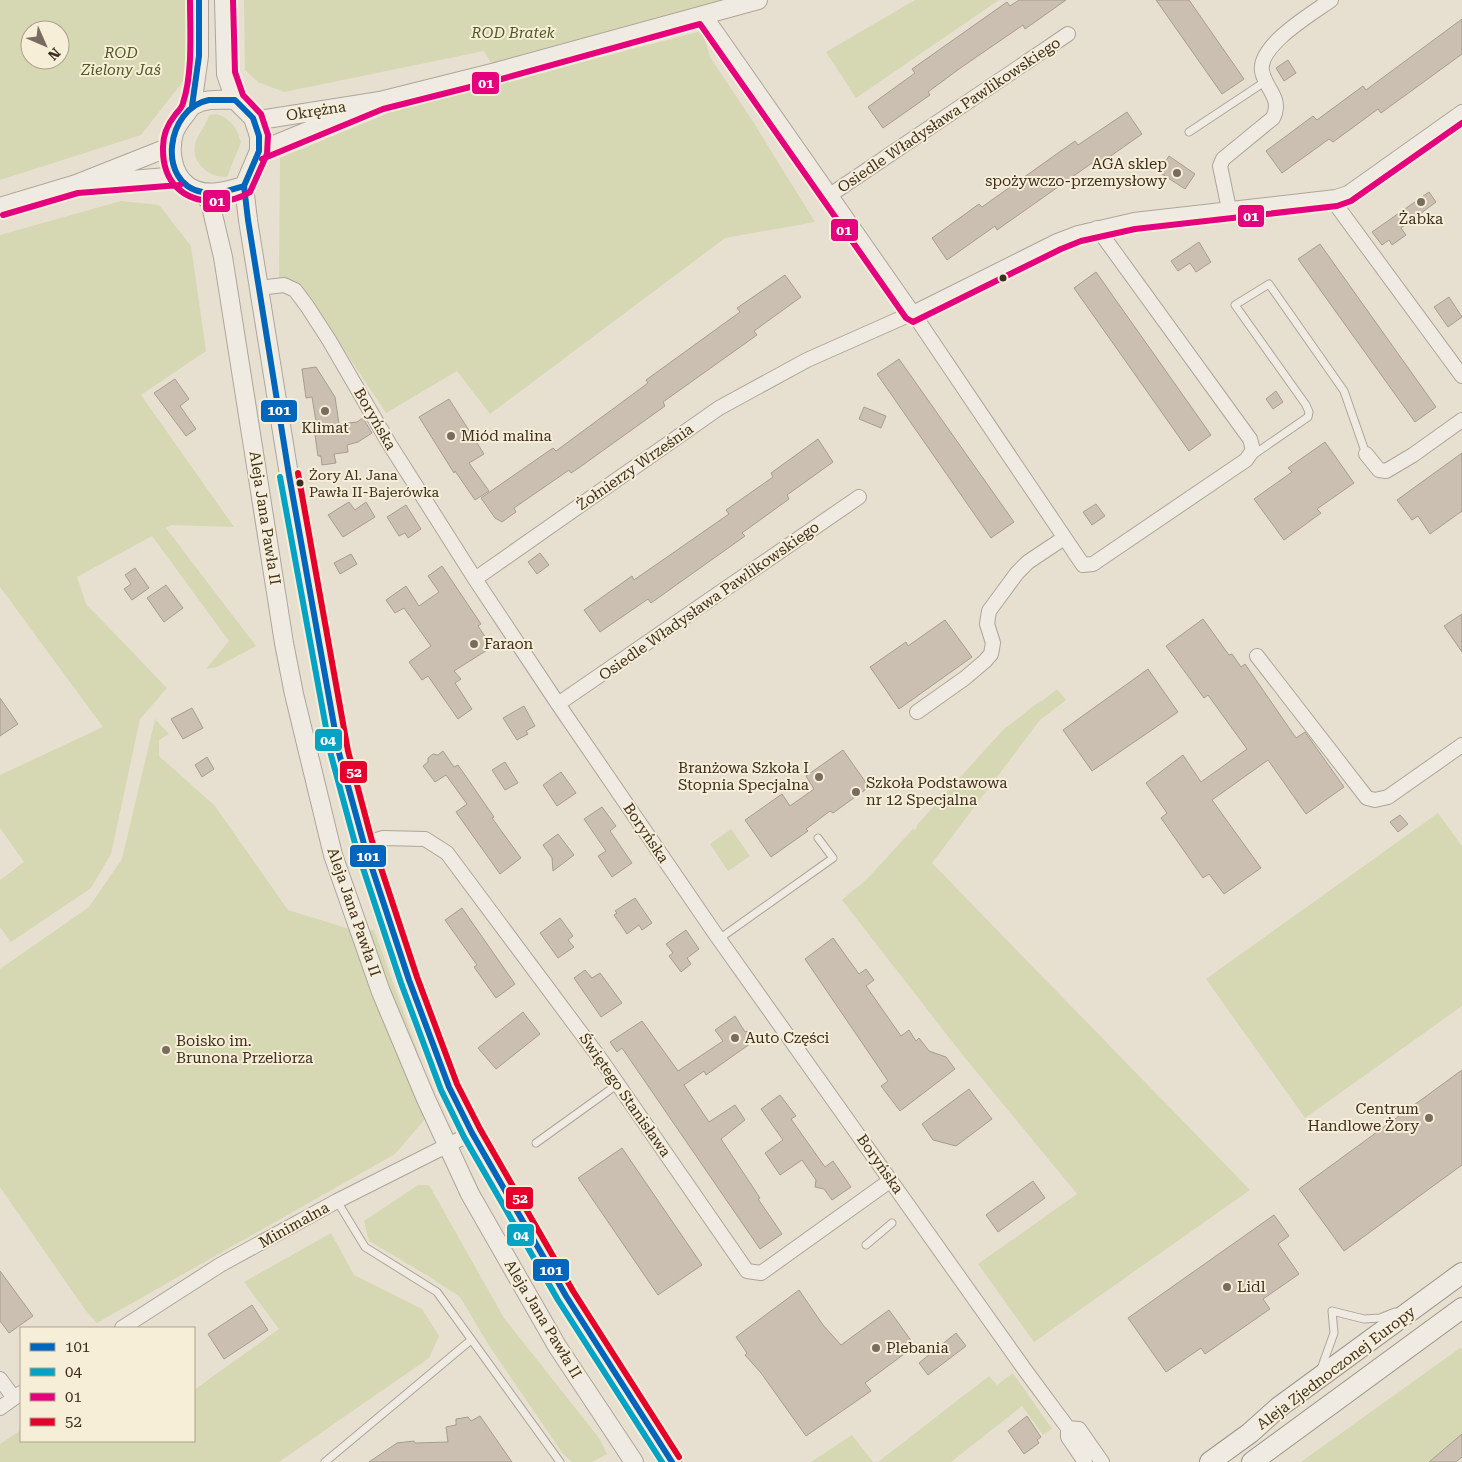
<svg xmlns="http://www.w3.org/2000/svg" width="1462" height="1462" viewBox="0 0 1462 1462" font-family="'Roboto Serif',serif">
<rect width="100%" height="100%" fill="#e7e0d1"/>
<!-- green -->
<path fill="#d6d7b3" fill-rule="evenodd" d="M0,0H190L184,80L141,135L0,180ZM30,30H60V60H30Z
M244,0H758L496,72L484,51L284,92L258,82L245,70Z
M915,0H999L856,98L826,52Z
M702,31L710,57L752,120L815,222L725,238L490,414L457,371L386,413L301,285L279,278L280,158L391,112Z
M217,114C232,119 237,129 241,142L227,177C210,178 191,164 195,144C197,135 206,126 209,115Z
M121,201L159,205L191,246L206,351L141,395L234,527L171,525L166,528L256,646L217,667L206,669L229,641L152,536L77,577L86,604L167,688L140,719L111,854L91,888L11,942L0,927V880L24,862L0,828V775L103,727L0,587V235Z
M1057,689L1066,700L1040,720L932,863L1250,1190L1034,1342L978,1264L1077,1194L961,1053L842,900L867,879L913,829L915,830L917,827L916,826L1003,730L1040,701L1041,702Z
M155,719L169,734L159,740V756L215,806L288,910L359,932L374,930L437,1105L395,1154L97,1323L86,1311L0,1187V969L89,907L122,859Z
M1438,813L1462,846V1006L1305,1118L1206,979Z
M731,829L750,856L728,871L710,844Z
M418,1185H429L504,1318L599,1438L607,1454L592,1462H572L563,1454L488,1344L460,1297L428,1276L369,1241L364,1221Z
M331,1233L354,1275L422,1309L439,1336L429,1358L279,1462H0V1444L21,1430V1441H194V1390L279,1329L244,1282Z
M1460,1348L1462,1349V1434L1429,1462H1301Z
M1013,1373L1052,1429L1043,1435L1022,1406L951,1462H878L989,1376L997,1385Z
M852,1435L873,1462H811Z"/>
<!-- building -->
<path fill="#cbbfb2" stroke="#a89c90" d="M1019,0H1066L1025,29L1023,25L959,69L928,92L930,95L883,128L868,107L915,73L912,69L1007,2L1010,6Z
M1156,0H1189L1244,79L1222,94Z
M1462,19V54L1381,113L1378,109L1333,142L1329,139L1282,173L1266,151L1313,116L1317,120L1363,86L1366,90Z
M1288,60L1296,73L1284,81L1276,68Z
M1127,112L1142,134L1095,167L1092,163L997,230L995,226L947,260L932,238L979,204L982,207L1075,141L1078,145Z
M1169,156L1195,174L1185,189L1159,172Z
M1429,192L1436,202L1401,228L1406,235L1392,245L1389,240L1382,245L1372,232Z
M1199,242L1211,262L1196,272L1190,263L1178,271L1171,261Z
M1320,244L1436,407L1415,422L1298,259Z
M1096,272L1211,435L1189,451L1074,288Z
M785,275L801,297L754,331L757,335L663,402L665,406L580,467L571,473L569,470L514,508L516,512L502,522L495,518L481,498L553,448L556,451L648,383L646,380L740,312L737,308Z
M1449,297L1462,317L1448,327L1434,307Z
M899,359L1014,522L991,538L877,374Z
M316,367L335,397L339,424L357,422L363,418L372,433L358,442L347,445L348,452L334,454L336,463L322,465L321,456H318L314,428H317L312,397L306,398L302,369Z
M175,379L189,399L180,406L196,429L186,436L154,393Z
M1276,391L1283,402L1273,409L1266,399Z
M449,399L484,454L469,463L489,491L475,500L455,471L454,473L419,417Z
M864,407L886,416L881,428L859,419Z
M818,439L833,462L787,495L789,499L742,533L745,536L651,603L648,599L600,632L584,610L632,576L634,580L729,514L726,510L773,477L771,473Z
M1325,442L1354,483L1317,509L1321,513L1284,540L1254,499L1292,472L1288,468Z
M1462,453V511L1430,534L1418,516L1412,520L1397,500Z
M349,502L355,510L366,502L375,517L343,537L328,515Z
M1096,504L1105,516L1092,525L1083,512Z
M406,505L421,529L408,538L405,533L399,536L387,517Z
M540,553L549,565L537,574L528,562Z
M351,554L357,564L340,574L334,563Z
M442,566L481,624L478,626L492,647L454,671L461,679L455,683L472,709L458,719L428,676L422,680L409,662L431,646L404,608L395,613L386,600L406,586L419,606L439,592L428,576Z
M135,568L149,588L132,600L124,589L131,584L125,575Z
M166,585L183,608L164,622L147,598Z
M1462,614V652L1444,626Z
M1203,619L1229,655L1232,654L1241,667L1245,664L1296,738L1305,732L1344,787L1306,814L1268,760L1212,800L1261,868L1224,894L1209,874L1203,878L1161,818L1167,813L1146,783L1183,755L1201,782L1247,749L1208,695L1204,698L1166,646Z
M945,620L972,657L899,709L870,667L906,642L908,646Z
M1148,669L1178,712L1092,771L1063,730Z
M0,698L18,724L0,736Z
M524,706L535,726L526,731L528,734L517,740L503,718Z
M192,708L203,728L183,739L171,719Z
M843,750L869,787L833,813L830,811L806,829L808,831L771,857L745,820L782,794L790,806L814,789L806,776Z
M443,751L454,767L458,765L494,817L492,818L521,858L500,874L456,812L467,804L446,775L435,782L423,766L428,762V758L433,754L438,755Z
M207,757L214,769L202,777L195,765Z
M505,762L518,783L505,790L492,770Z
M561,772L576,793L557,806L543,785Z
M602,807L616,826L610,831L632,863L612,877L598,856L606,851L584,819Z
M1400,815L1408,824L1398,832L1390,822Z
M558,834L574,855L553,871L552,858L543,845Z
M635,898L652,923L642,930L639,925L627,934L614,915L617,913L615,911Z
M462,908L515,984L496,998L474,967L477,965L445,920Z
M560,918L573,936L568,940L574,947L558,958L540,933Z
M686,930L699,949L687,958L691,964L681,972L669,956L673,953L666,944Z
M833,938L859,974L866,969L874,980L866,986L901,1036L909,1030L916,1041L919,1038L929,1051L946,1057L955,1069L900,1111L881,1086L888,1081L805,959Z
M585,970L592,978L600,973L622,1003L601,1017L574,978Z
M523,1012L540,1034L496,1069L478,1048Z
M735,1016L745,1032L747,1031L754,1041L706,1075L704,1071L684,1085L709,1122L735,1105L745,1120L721,1139L760,1198L758,1199L782,1234L760,1249L622,1048L617,1052L610,1042L642,1021L678,1071L723,1041L715,1030Z
M1462,1070V1165L1344,1251L1299,1189Z
M969,1089L992,1119L956,1146L933,1140L922,1124Z
M780,1095L796,1116L791,1119L825,1167L833,1161L851,1187L832,1200L824,1189L815,1187L816,1180L802,1160L780,1175L765,1153L783,1140L761,1109Z
M622,1148L702,1265L658,1295L578,1178Z
M1033,1181L1045,1198L998,1232L986,1215Z
M1274,1215L1289,1236L1278,1244L1299,1274L1263,1299L1270,1309L1205,1354L1201,1348L1166,1372L1128,1318Z
M0,1271L33,1316L9,1333L0,1321Z
M799,1290L823,1325L841,1345L889,1310L915,1346L865,1383L871,1391L806,1436L761,1373L745,1355L747,1353L736,1337Z
M252,1305L268,1330L224,1359L208,1334Z
M956,1333L966,1346L928,1375L919,1363Z
M480,1416L512,1462H369L397,1443L414,1441L415,1443L448,1442L446,1427L456,1425V1419L468,1417L471,1421Z
M1027,1416L1041,1437L1037,1440L1039,1443L1024,1454L1008,1431Z
M1462,1434V1457L1456,1462H1429Z"/>
<g fill="none" stroke-linecap="round" stroke-linejoin="round">
<defs>
<path id="service" d="M1189,132L1266,81
M1253,455L1308,417L1309,412L1306,405L1235,305L1269,284L1344,391L1366,454
M719,939L833,858L818,838
M536,1143L618,1084
M337,1201L365,1247L437,1292L560,1462
M866,1245L892,1223
M1321,1369L1334,1333L1332,1311L1364,1319L1380,1318L1395,1312
M325,1462L471,1340"/>
<path id="minor" d="M704,14L913,313L1083,565L1093,564L1246,460L1253,450L1250,439L1097,228
M830,195L1068,34
M1331,198L1462,376
M1229,209L1220,166L1223,159L1273,118C1283,98 1265,89 1262,71C1258,45 1313,13 1331,0
M259,288L284,285L295,290L307,306L329,340L390,445L475,579L558,704L714,932L1025,1370L1068,1428
M1366,454L1379,470L1386,471L1413,455L1462,420
M475,579L719,408L807,360L913,313L1057,241L1078,233L1134,220L1336,197L1348,193L1462,112
M1257,656L1367,798L1375,800L1388,797L1462,745
M558,704L859,497
M917,712L965,678L985,661L991,654L993,643L987,624L989,611L1017,573L1028,562L1064,538
M364,844L383,838L425,839L447,853L599,1057L747,1271L761,1273L891,1180
M122,1328L220,1265L337,1201L472,1133
M0,1379L14,1398
M0,1408L21,1393
M1068,1428L1079,1429L1102,1462
M1068,1428V1437L1085,1462"/>
<path id="tertiary" d="M224,0L226,74L235,100
M192,106L199,56V0
M253,118L266,119L380,101L496,72L758,0
M259,151L352,113
M94,183L179,176
M244,186C227,191 205,198 188,186C172,175 169,150 174,133C177,125 181,120 186,114C189,110 190,107 194,105C207,98 221,100 235,100L253,118L259,136V151L244,186L248,220L289,475L339,753L364,844L409,980L449,1087L472,1133L566,1296L672,1462
M201,192L210,202L223,257L284,643L294,694L333,855L381,992L426,1099L470,1194L557,1346L634,1462
M0,207L76,184L172,146"/>
<path id="secondary" d="M1210,1462L1250,1433L1279,1407L1462,1273
M1252,1462L1462,1308"/>
</defs>
<!-- service casing -->
<use href="#service" stroke="#ada599" stroke-width="9"/>
<!-- minor casing -->
<use href="#minor" stroke="#ada599" stroke-width="16"/>
<!-- tertiary casing -->
<use href="#tertiary" stroke="#ada599" stroke-width="20"/>
<!-- secondary casing -->
<use href="#secondary" stroke="#9c958a" stroke-width="22"/>
<!-- service -->
<use href="#service" stroke="#efebe3" stroke-width="7"/>
<!-- minor -->
<use href="#minor" stroke="#efebe3" stroke-width="14"/>
<!-- tertiary -->
<use href="#tertiary" stroke="#efebe3" stroke-width="18"/>
<!-- secondary -->
<use href="#secondary" stroke="#efebe3" stroke-width="20"/>
<defs>
<path id="bus-1" d="M209,100H235L253,118L259,136V151L244,186C231,190 216,195 202,192C156,183 166,108 209,100Z
M192,106L199,56V0
M244,186L248,220L289,475L339,753L364,844L409,980L449,1087L472,1133L566,1296L672,1462"/>
<path id="bus-2" d="M280,477L331,755L356,847L401,983L441,1090L464,1137L558,1300L662,1462"/>
<path id="bus-3" d="M190,0C190,32 193,73 183,103C182,108 178,111 175,115C167,125 163,135 163,147C162,182 183,202 217,201C228,201 241,198 250,192L267,154L268,135L261,114L243,95L235,72L233,0
M262,159L383,109L498,80L700,24L906,318L913,322L1061,249L1081,241L1135,229L1337,206L1351,201L1462,123
M3,215L78,193L180,185"/>
<path id="bus-4" d="M298,473L348,751L372,841L417,977L457,1084L480,1129L573,1291L679,1457"/>
</defs>
<!-- bus-1 casing -->
<use href="#bus-1" stroke="#f7eed8" stroke-width="10"/>
<!-- bus-2 casing -->
<use href="#bus-2" stroke="#f7eed8" stroke-width="10"/>
<!-- bus-3 casing -->
<use href="#bus-3" stroke="#f7eed8" stroke-width="10"/>
<!-- bus-4 casing -->
<use href="#bus-4" stroke="#f7eed8" stroke-width="10"/>
<!-- bus-1 -->
<use href="#bus-1" stroke="#0065bd" stroke-width="6"/>
<!-- bus-2 -->
<use href="#bus-2" stroke="#03a3c5" stroke-width="6"/>
<!-- bus-3 -->
<use href="#bus-3" stroke="#e5007d" stroke-width="6"/>
<!-- bus-4 -->
<use href="#bus-4" stroke="#e4002b" stroke-width="6"/>
</g>
<!-- markers -->
<g fill="#786c5e" stroke="#f7eed8" stroke-width="2">
<circle cx="1177" cy="173" r="5"/>
<circle cx="1421" cy="202" r="5"/>
<circle cx="325" cy="411" r="5"/>
<circle cx="451" cy="436" r="5"/>
<circle cx="474" cy="644" r="5"/>
<circle cx="819" cy="777" r="5"/>
<circle cx="856" cy="792" r="5"/>
<circle cx="735" cy="1038" r="5"/>
<circle cx="166" cy="1050" r="5"/>
<circle cx="1429" cy="1118" r="5"/>
<circle cx="1227" cy="1287" r="5"/>
<circle cx="876" cy="1348" r="5"/>
</g>
<g fill="#3d2e20" stroke="#f7eed8" stroke-width="2">
<circle cx="1003" cy="278" r="4.5"/>
<circle cx="300" cy="483" r="4.5"/>
</g>
<g text-anchor="middle" dominant-baseline="central" stroke-width="4" stroke-linejoin="round" paint-order="stroke">
<!-- bus labels -->
<g font-size="14" fill="#3d2e20" stroke="#f7eed8" text-anchor="start">
<text x="309" y="475">Żory Al. Jana<tspan x="309" dy="17">Pawła II-Bajerówka</tspan></text>
</g>
<!-- park labels -->
<g font-size="15" font-style="italic" fill="#4d5a26" stroke="#f7eed8">
<text x="513" y="33">ROD Bratek</text>
<text x="121" y="53">ROD<tspan x="121" dy="17">Zielony Jaś</tspan></text>
</g>
<!-- street labels -->
<g font-size="15" fill="#3d2e20" stroke="#f7eed8">
<text transform="translate(316 111) rotate(-9)">Okrężna</text>
<text transform="translate(949 115) rotate(-34)">Osiedle Władysława Pawlikowskiego</text>
<text transform="translate(375 419) rotate(60)">Boryńska</text>
<text transform="translate(635 467) rotate(-35)">Żołnierzy Września</text>
<text transform="translate(265 518) rotate(81)">Aleja Jana Pawła II</text>
<text transform="translate(709 601) rotate(-35)">Osiedle Władysława Pawlikowskiego</text>
<text transform="translate(646 833) rotate(56)">Boryńska</text>
<text transform="translate(354 912) rotate(71)">Aleja Jana Pawła II</text>
<text transform="translate(625 1095) rotate(55)">Świętego Stanisława</text>
<text transform="translate(880 1164) rotate(55)">Boryńska</text>
<text transform="translate(294 1225) rotate(-29)">Minimalna</text>
<text transform="translate(543 1319) rotate(59)">Aleja Jana Pawła II</text>
<text transform="translate(1336 1368) rotate(-37)">Aleja Zjednoczonej Europy</text>
</g>
<!-- poi labels -->
<g font-size="15" fill="#3d2e20" stroke="#f7eed8" text-anchor="start">
<text x="1167" y="164" text-anchor="end">AGA sklep<tspan x="1167" dy="17">spożywczo-przemysłowy</tspan></text>
<text x="1421" y="219" text-anchor="middle">Żabka</text>
<text x="325" y="428" text-anchor="middle">Klimat</text>
<text x="461" y="436">Miód malina</text>
<text x="484" y="644">Faraon</text>
<text x="809" y="768" text-anchor="end">Branżowa Szkoła I<tspan x="809" dy="17">Stopnia Specjalna</tspan></text>
<text x="866" y="783">Szkoła Podstawowa<tspan x="866" dy="17">nr 12 Specjalna</tspan></text>
<text x="745" y="1038">Auto Części</text>
<text x="176" y="1041">Boisko im.<tspan x="176" dy="17">Brunona Przeliorza</tspan></text>
<text x="1419" y="1109" text-anchor="end">Centrum<tspan x="1419" dy="17">Handlowe Żory</tspan></text>
<text x="1237" y="1287">Lidl</text>
<text x="886" y="1348">Plebania</text>
</g>
</g>
<g stroke="#f7eed8" stroke-width="2">
<rect x="471" y="71" width="29" height="24" rx="5" fill="#e5007d"/>
<rect x="202" y="189" width="29" height="24" rx="5" fill="#e5007d"/>
<rect x="1237" y="204" width="28" height="24" rx="5" fill="#e5007d"/>
<rect x="830" y="218" width="29" height="24" rx="5" fill="#e5007d"/>
<rect x="260" y="399" width="38" height="24" rx="5" fill="#0065bd"/>
<rect x="314" y="728" width="29" height="24" rx="5" fill="#03a3c5"/>
<rect x="339" y="760" width="29" height="24" rx="5" fill="#e4002b"/>
<rect x="349" y="844" width="38" height="24" rx="5" fill="#0065bd"/>
<rect x="505" y="1186" width="29" height="24" rx="5" fill="#e4002b"/>
<rect x="506" y="1223" width="29" height="24" rx="5" fill="#03a3c5"/>
<rect x="532" y="1258" width="38" height="24" rx="5" fill="#0065bd"/>
</g>
<g font-size="14" text-anchor="middle" font-weight="bold" fill="#fff">
<text x="486" y="88">01</text>
<text x="217" y="206">01</text>
<text x="1251" y="221">01</text>
<text x="844" y="235">01</text>
<text x="279" y="415">101</text>
<text x="328" y="745">04</text>
<text x="354" y="777">52</text>
<text x="368" y="861">101</text>
<text x="520" y="1203">52</text>
<text x="521" y="1240">04</text>
<text x="551" y="1275">101</text>
</g>
<!-- legend -->
<rect x="20" y="1327" width="175" height="115" fill="#f7eed8" stroke="#ada18e"/>
<rect x="30" y="1343" width="25" height="8" fill="#0065bd" stroke="#ada18e"/>
<text x="65" y="1352" font-size="15" fill="#3d2e20">101</text>
<rect x="30" y="1368" width="25" height="8" fill="#03a3c5" stroke="#ada18e"/>
<text x="65" y="1377" font-size="15" fill="#3d2e20">04</text>
<rect x="30" y="1393" width="25" height="8" fill="#e5007d" stroke="#ada18e"/>
<text x="65" y="1402" font-size="15" fill="#3d2e20">01</text>
<rect x="30" y="1418" width="25" height="8" fill="#e4002b" stroke="#ada18e"/>
<text x="65" y="1427" font-size="15" fill="#3d2e20">52</text>
<!-- north arrow -->
<g transform="translate(45 45) rotate(135)"><circle r="24" fill="#f7eed8" stroke="#ada18e"/>
<path d="M0-4L9 19L0 12L-9 19Z" fill="#786c5e"/>
<text y="-8" font-size="14" font-weight="bold" text-anchor="middle" fill="#3d2e20">N</text>
</g>
</svg>
